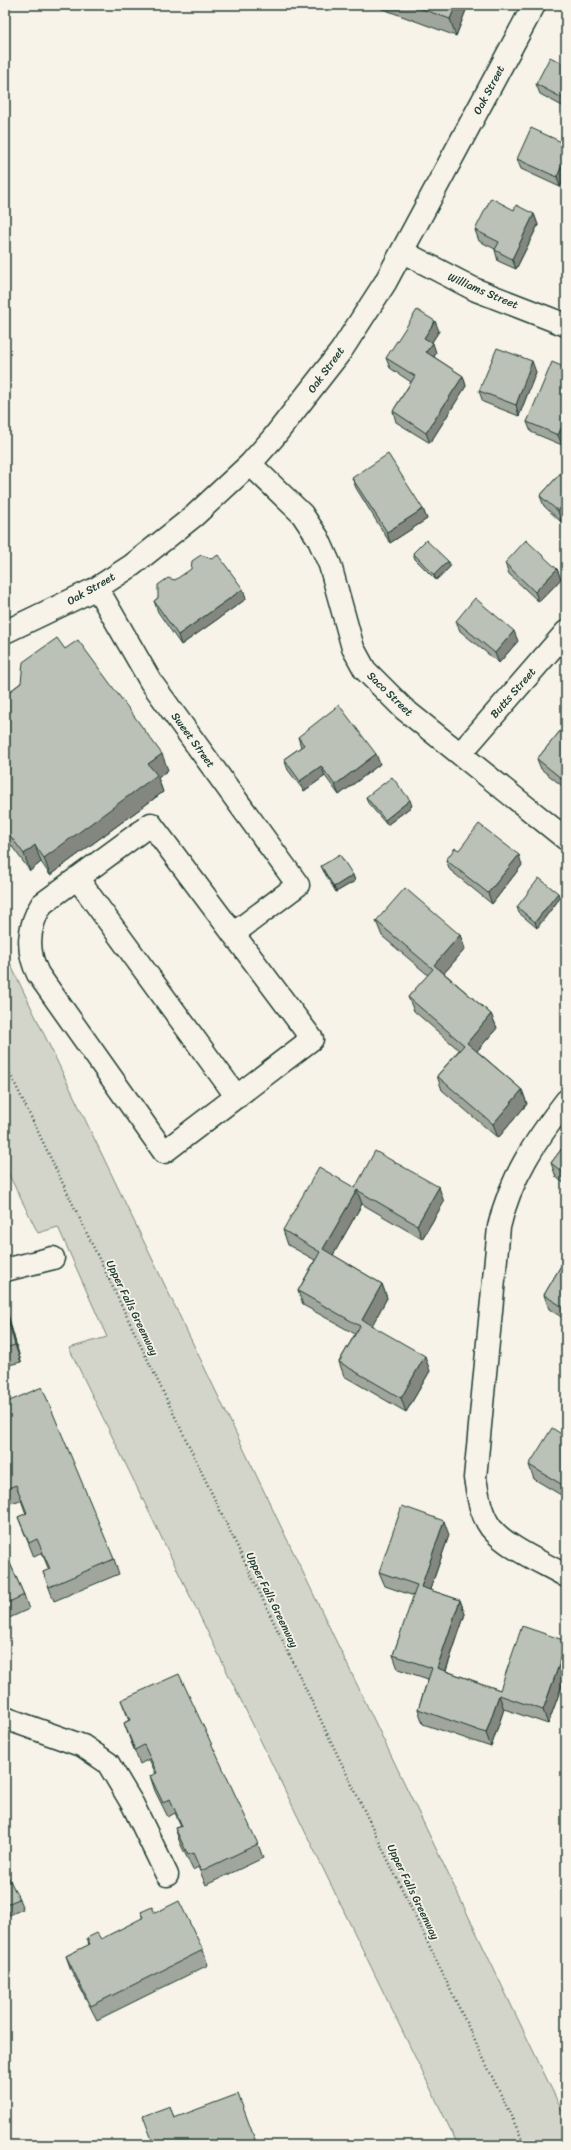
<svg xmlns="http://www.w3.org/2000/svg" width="571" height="2150" viewBox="0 0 571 2150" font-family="Sriracha,sans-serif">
<rect width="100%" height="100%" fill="#f7f3e8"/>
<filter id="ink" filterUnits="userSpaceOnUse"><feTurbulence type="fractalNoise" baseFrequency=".025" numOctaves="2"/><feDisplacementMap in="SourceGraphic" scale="8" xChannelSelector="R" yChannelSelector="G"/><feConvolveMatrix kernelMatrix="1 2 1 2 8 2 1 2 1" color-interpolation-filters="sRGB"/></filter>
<g filter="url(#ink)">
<!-- green -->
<path fill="#d3d5ca" stroke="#79897f" d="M5,953L566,2119V2145H458L69,1348L107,1337L58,1227L38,1233L5,1167Z"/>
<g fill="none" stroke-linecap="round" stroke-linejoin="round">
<defs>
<path id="minor" d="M403,252L476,290L566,325
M250,464L302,514L318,538L330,565L353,648L365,670L404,709L566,839
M97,588L151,682L298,885L233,934
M5,632L97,588L131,566L194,516L250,464L273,438L341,351L385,283L534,5
M460,754L566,632
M151,824L312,1039L164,1152L38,974C26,950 28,926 42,904Z
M77,878L237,1097
M566,1101C536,1140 510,1178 499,1227L475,1478C478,1495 480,1513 491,1528C507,1548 544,1563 566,1576
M5,1270L53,1258
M5,1718L83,1746L108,1763L133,1805L167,1875"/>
</defs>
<!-- minor casing -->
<use href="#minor" stroke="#1f3d34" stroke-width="25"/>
<!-- path -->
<path stroke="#1f3d34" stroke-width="2.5" stroke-dasharray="1 3" stroke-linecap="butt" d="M5,1063L525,2145"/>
<!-- minor -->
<use href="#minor" stroke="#f7f3e8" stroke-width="22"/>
</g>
<!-- wall -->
<path fill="#a1a69d" stroke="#1f3d34" d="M372,5H468L456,36Z
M566,65V108L540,94L536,84Z
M566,144V175L560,187L521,169L517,159Z
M514,210L534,214L538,225L516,269L498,261L495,250V249L479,241L475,230Z
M439,331L432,342L436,353L434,357L463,376L466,386L430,443L396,422L393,411L411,382L390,368L386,358Z
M566,368V436L562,445L531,432L527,422Z
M536,372L519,416L483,402L479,391Z
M566,467V517L561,522L544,506L540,496Z
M352,478L423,509L427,519L390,543L356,488Z
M413,553L450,567L436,580L415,559Z
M505,563L557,569L561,579L539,602L509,574Z
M175,580L243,589L246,599L181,645L158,612L154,601L158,598Z
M456,621L518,641L499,663L460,631Z
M65,649L168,770L158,778L163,792L50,875L41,862L30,871L5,837V695Z
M566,724V789L541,769L537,759Z
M298,737L380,764L339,795L325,776L304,791L288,770L284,759L301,747Z
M366,797L412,806L387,825L368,803Z
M446,860L522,865L492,904L450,870Z
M321,866L353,875L355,881L336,892L324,872Z
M560,898L537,928L519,913L517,907Z
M376,921L460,935L465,949L444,973L491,1014L497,1028L477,1051L522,1090L527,1104L498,1138L442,1090L437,1076L459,1050L414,1011L408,997L428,975L382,936Z
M566,1143V1185L556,1177L551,1163Z
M355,1188L444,1202L422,1239L362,1204L333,1255L382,1284L387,1298L371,1326L430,1371L406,1412L344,1376L339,1362L355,1334L303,1305L298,1291L315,1260L288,1245L283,1230Z
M566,1257V1320L549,1309L544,1295Z
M5,1304L21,1362L5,1366Z
M5,1403L114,1559L119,1574L54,1601L43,1572L49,1570L42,1553L34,1557L18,1517L26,1514L21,1500L11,1503L5,1488Z
M566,1437V1498L534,1479L529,1465Z
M449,1535L430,1590L460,1600L465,1614L446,1671L500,1690L566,1641V1674L548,1724L504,1709L491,1747L423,1724L418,1709L428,1679L398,1669L393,1655L414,1596L385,1586L379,1572Z
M5,1552L24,1595L29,1609L5,1620Z
M121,1700L258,1844L263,1858L206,1885L198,1867L193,1870L180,1843L175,1828L181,1826L175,1813L168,1817L155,1791L150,1776L156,1774L149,1759L140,1764L129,1737L124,1723L129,1720Z
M5,1872L19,1899L23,1909L5,1917Z
M141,1912L155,1913L203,1950L208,1965L97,2020L71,1970L66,1956L89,1945L87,1938L101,1939L144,1918Z"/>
<!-- shaded-wall -->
<path fill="#83877f" stroke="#1f3d34" d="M456,5H468L456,36L450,19Z
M565,158L566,160V175L560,187L557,177Z
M534,214L538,225L516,269L512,259Z
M435,321L439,331L428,348L424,338Z
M433,343L436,353L430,363L426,352Z
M532,361L536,372L519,416L516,405Z
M463,376L466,386L430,443L426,433Z
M563,424L566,432V436L562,445L558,435Z
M562,506L566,517L561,522L558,511Z
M423,509L427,519L390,543L387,532Z
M448,561L450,567L436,580L434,575Z
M557,569L561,579L539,602L535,592Z
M243,589L246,599L181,645L178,635Z
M514,631L518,641L499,663L495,653Z
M162,754L168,770L158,778L163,792L50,875L44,858L148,764Z
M376,754L380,764L339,795L335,785Z
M321,766L325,776L304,791L300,781Z
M410,800L412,806L387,825L385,820Z
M35,845L41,862L30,871L24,854Z
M519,855L522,865L492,904L488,893Z
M353,875L355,881L336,892L334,887Z
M558,893L560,898L537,928L535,922Z
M460,935L465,949L439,979L434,965Z
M491,1014L497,1028L472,1057L467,1043Z
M522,1090L527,1104L498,1138L493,1124Z
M439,1187L444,1202L422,1239L417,1225Z
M357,1190L362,1204L328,1264L323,1249Z
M382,1284L387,1298L367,1335L362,1320Z
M5,1304L21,1362L15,1345L5,1309Z
M425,1356L430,1371L406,1412L401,1398Z
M444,1521L449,1535L426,1601L421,1587Z
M460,1600L465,1614L442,1682L437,1668Z
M566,1645V1674L548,1724L543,1710Z
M499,1695L504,1709L491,1747L486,1733Z"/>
<!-- building -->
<path fill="#bbc1b6" stroke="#1f3d34" d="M411,5H456L450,19Z
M550,57L566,65V100L536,84Z
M531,128L566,144V158H565L557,177L517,159Z
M491,198L514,210L516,205L534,214L512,259L495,250L499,242L475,230Z
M417,310L435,321L424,338L433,343L426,352L463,376L426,433L393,411L415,376L386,358Z
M497,348L532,361L516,405L479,391Z
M552,362L566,368V425L563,424L558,435L527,422Z
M388,454L423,509L387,532L352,478Z
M566,467V510L562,506L558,511L540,496Z
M426,540L448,561L434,575L413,553Z
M526,540L557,569L535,592L505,563Z
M201,555L212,559L218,555L243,589L178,635L154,601L158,598V585L168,578L175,580L191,569L192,561Z
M475,598L514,631L495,653L456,621Z
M57,638L65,649L78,640L162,754L148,764L157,775L44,858L35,845L24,854L5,829V695L21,683L23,662Z
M339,705L376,754L335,785L321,766L300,781L284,759L304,745L298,737Z
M566,724V782L537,759Z
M392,777L410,800L385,820L366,797Z
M479,824L519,855L488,893L446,860L455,848L459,850Z
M340,855L353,875L334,887L321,866Z
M539,878L558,893L535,922L517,907Z
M405,888L460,935L434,965L491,1014L467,1043L522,1090L493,1124L437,1076L464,1045L408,997L433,969L376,921Z
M566,1143V1175L551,1163Z
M375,1151L439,1187L417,1225L357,1190L323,1249L382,1284L362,1320L425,1356L401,1398L339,1362L360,1326L298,1291L320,1252L283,1230L319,1167L355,1188Z
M566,1257V1309L544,1295Z
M5,1309L15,1345L5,1348Z
M42,1387L114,1559L49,1587L43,1572L50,1569L37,1539L29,1543L18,1517L27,1513L16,1485L6,1489L5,1486V1403Z
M552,1428L566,1437V1487L529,1465Z
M402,1506L444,1521L421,1587L460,1600L437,1668L500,1690L522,1626L566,1641V1645L543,1710L499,1695L486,1733L418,1709L432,1668L393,1655L417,1585L379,1572Z
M5,1552L24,1595L5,1604Z
M179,1674L258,1844L201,1871L193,1853L188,1855L175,1828L182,1826L170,1799L163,1803L150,1776L157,1773L144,1745L135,1750L124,1723L130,1720L121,1700Z
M5,1872H6L19,1899L5,1905Z
M179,1901L203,1950L91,2006L66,1956L90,1944L87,1938L97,1933L101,1939L144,1917L141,1912L152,1907L155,1913Z
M238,2094L257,2145H154L143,2116L170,2106L174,2118Z"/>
</g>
<g text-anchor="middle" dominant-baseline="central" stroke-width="3.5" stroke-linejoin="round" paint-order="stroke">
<!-- street labels -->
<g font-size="11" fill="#1f3d34" stroke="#f7f3e8">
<text transform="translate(489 90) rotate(-62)">Oak Street</text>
<text transform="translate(483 291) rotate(23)">Williams Street</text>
<text transform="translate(326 370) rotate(-54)">Oak Street</text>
<text transform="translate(91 589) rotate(-30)">Oak Street</text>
<text transform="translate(513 693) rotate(-49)">Butts Street</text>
<text transform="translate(390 694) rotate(44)">Saco Street</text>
<text transform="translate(193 740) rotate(54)">Sweet Street</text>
<text transform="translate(132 1308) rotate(64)">Upper Falls Greenway</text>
<text transform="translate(272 1600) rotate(64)">Upper Falls Greenway</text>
<text transform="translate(413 1892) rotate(64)">Upper Falls Greenway</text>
</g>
</g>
<!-- margin -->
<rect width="571" height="2150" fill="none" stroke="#f7f3e8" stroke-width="20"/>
<rect x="10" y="10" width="551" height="2130" fill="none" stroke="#1f3d34" stroke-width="1.5" filter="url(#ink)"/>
</svg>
